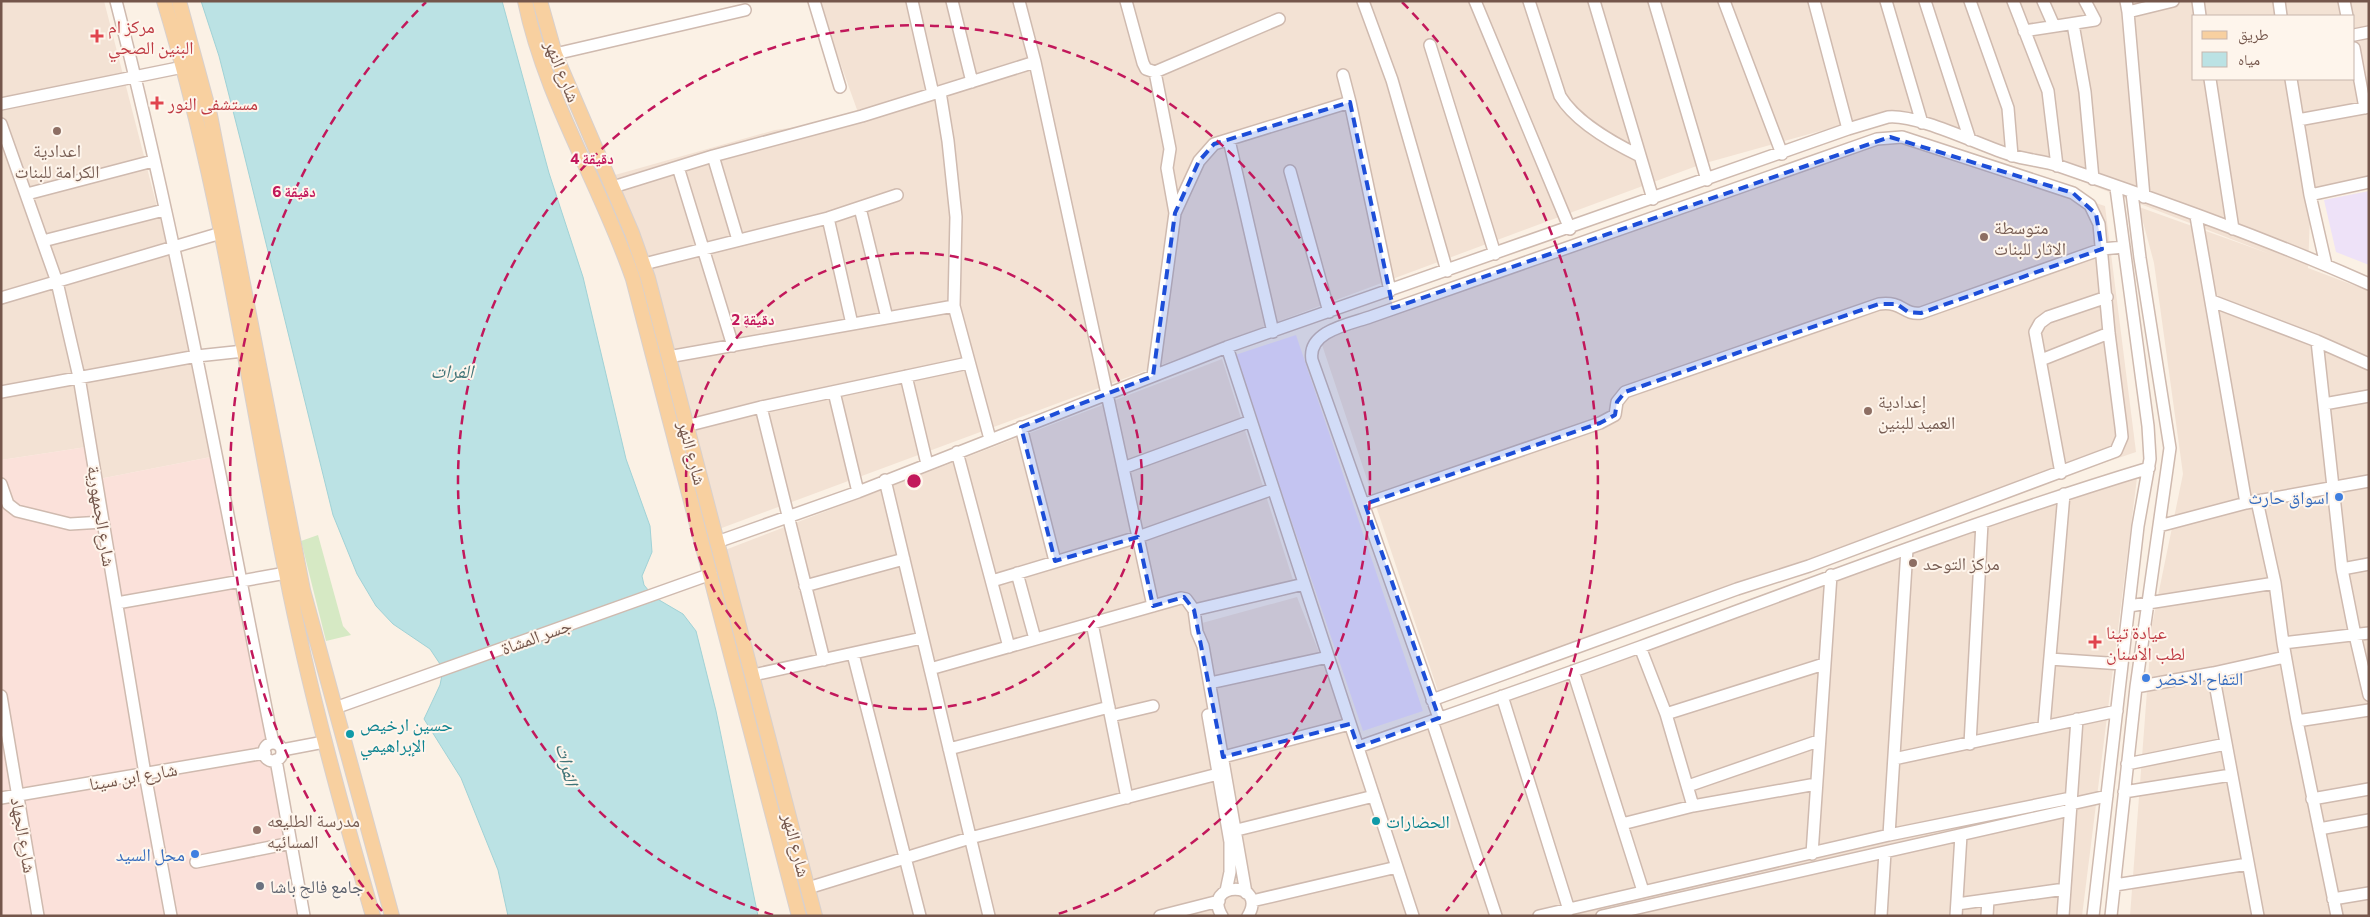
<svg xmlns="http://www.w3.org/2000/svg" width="2370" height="917" viewBox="0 0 2370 917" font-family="Commissioner,'Noto Naskh Arabic',sans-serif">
<rect width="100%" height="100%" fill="#fbf1e5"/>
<!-- residential -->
<path fill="#f3e2d4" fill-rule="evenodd" d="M1,1H104L221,455L99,479L93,446L1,460Z
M818,1H2369V182L2311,191L2308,268L2369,291V916H2130L2152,625L2183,474L2154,263L2139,207L2270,254L1896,110L1702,164L719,529L615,175L775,130L860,118ZM2194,16H2354V79H2194Z
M1895,136L2105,206L2136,452L1438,691L1319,336Z
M1222,359L1295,586L1197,614L1248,916H819L725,550Z
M2138,470L2082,916H1251L1202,623L1297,597L1356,745Z"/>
<!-- commercial -->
<path fill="#fbe1da" d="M93,446L99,479L221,455L300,916H1V460Z"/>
<!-- education -->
<path fill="#eee2f8" d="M2369,191V265L2336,252L2324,200Z
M1296,335L1423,711L1363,731L1235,355Z"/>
<!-- green -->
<path fill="#d6e9c4" d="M318,535L343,626L351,635L326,641L301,541Z"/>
<!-- water -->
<path fill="#bbe2e4" stroke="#a1d2d6" d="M201,1H502L549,173L583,277L626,459L650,526L652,552L642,576L644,585L654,597L683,614L696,631L716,711L758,916H508L498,870L461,778L424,719L440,685L442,675L440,664L430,649L393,624L376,606L357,574L333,515L243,150L219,56Z"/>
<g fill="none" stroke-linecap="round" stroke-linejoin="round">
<defs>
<path id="minor" d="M116,1C179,246 223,495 273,743
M814,1L840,87
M912,1L933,94
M952,1L972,82
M1019,1L1035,62L1153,606
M1126,1L1143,63L1146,69L1155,72L1279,19
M1363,1L1392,80L1447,271
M1475,1L1570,229
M1529,1L1560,96C1575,121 1613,143 1640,156
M1594,1L1653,199
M1654,1L1707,180
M1724,1L1782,154
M1814,1L1848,129
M1886,1L1922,123
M1925,1L1970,140
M1970,1L2008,108L2012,156
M2013,1L2048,91L2057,166
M2043,1L2054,26
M2126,1L2128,12L2144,197
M2198,1L2200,16
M2279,1L2281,16
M2344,1L2347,16
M2128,12L2173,1
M2073,24L2085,92L2093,179
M2024,31L2095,20L2085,1
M2354,35L2369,32
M1430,45L1495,254
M2354,48L2365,108
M555,54L745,10
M1343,75L1350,102L1390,291
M2210,79L2233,229
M2291,79L2310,195L2326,265
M940,92L948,141L956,217L954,306L990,439
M1,104L183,67
M2298,120L2369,107
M1,124L57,282L79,377L145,774L171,916
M1229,140L1273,332
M713,156L738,240
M678,167L733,346
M1290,171L1329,312
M613,187L713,156L862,116L1035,62
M27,194L153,161
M2310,195L2369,182
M860,208L887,318
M1175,213L1199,161L1214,144L1350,102
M2196,216L2246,503
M828,218L852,324
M43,241L164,210
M644,264L828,218L897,195
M1,298L221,233
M2212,301L2317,341L2369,364
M2317,341L2342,569L2355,635L2369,695
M1227,347L1413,916
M668,357L954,306
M2041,360L2109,333
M906,376L927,464
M1153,376L1175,213L1167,168L1170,149L1155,72
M1,392L197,356L244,351
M834,392L858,492
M2324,404L2369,396
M761,407L824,660
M686,426L761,407L968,363
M1021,427L1055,561
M957,452L1009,647
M1123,468L1251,421
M2061,473L2035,332L2040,323L2048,317L2107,297
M885,480L989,916
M1,484L8,504L17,511L70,524L103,522
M2257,501L2275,583L2283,643L2297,721L2337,916
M1365,504L1600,423L1615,415L1617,402L1625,392L1879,304C1904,301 1902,315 1921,313L2102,249L2124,247
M2159,526L2246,503L2369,481
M717,542L858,492L1227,347L1848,129L1888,117C1918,114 1981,146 2011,155C2027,160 2044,161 2059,166C2163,202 2268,239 2369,284
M2342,569L2369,564
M1017,573L1035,639
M992,581L1138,537L1273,489
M805,586L904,559
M117,603L286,573
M2129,606L2275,583
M1194,610L1304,584
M1092,623L1127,798
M2283,643L2369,633
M1640,647L1666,714L1693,806
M853,654L920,916
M2050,659L2122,664
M930,669L1181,598L1186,599L1194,610L1197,632L1203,646L1246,893
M1573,671L1643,891
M2213,673L2258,916
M753,675L922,638
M1210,683L1328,657
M2136,687L2213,673L2285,657
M1,696L38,916
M1502,696L1569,910
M1432,700L1737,589L1809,566L2116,451L2122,437L2121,427L2109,333L2099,224L2090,205L2073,193L1902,137L1877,139L1370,317C1350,324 1307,331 1312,360L1439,718
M335,708L711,574
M1666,714L1824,664
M1208,715L1230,842V872L1226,891
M1111,716L1153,706
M1432,721L1496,916
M2297,721L2369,710
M2044,726L2064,494
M264 752a9 9 0 1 1 18 0a9 9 0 1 1-18 0Z
M1970,744L1982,523
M1358,747C1452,714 1547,681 1640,647C1809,585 1977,520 2149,468
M949,749L1109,707
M282,750L324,742
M1223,757L1350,724
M1894,759L2117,711
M276,760L304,916
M2127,764L2226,744
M1688,786L1818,741
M2124,792L2231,775
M1,798L265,753
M2312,799L2369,789
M2071,804L2107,796
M1622,824L1693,806L1816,784
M2319,829L2369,820
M1237,830L1374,796
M1889,835L1907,549
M1812,854L1831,575
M196,862L291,843
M2115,885L2248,864
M808,888L970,838L1218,774
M2333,899L2369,893
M1252,901L1397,867
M1957,904L2065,889
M1160,916L1219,901
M1222,916C1201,881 1269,880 1248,916
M1539,916L1889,835L2071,798
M1602,916L2070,810
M1881,916L1885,852
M1956,916L1961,835
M1987,916L1988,900
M2063,916L2077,719
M2093,916L2138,526L2150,459L2148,426L2116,188
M2111,916L2136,687L2170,448L2140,258L2132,193"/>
<path id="major" d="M164,1C221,188 247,382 286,573C309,689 340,802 373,916
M179,1L210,115L303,590L392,916
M525,1C545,99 601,185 633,279L799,916
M540,1L555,54L632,233L648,278L815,916"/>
</defs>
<!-- minor casing -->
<use href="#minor" stroke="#cfbaaf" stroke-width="14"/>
<!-- major casing -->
<use href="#major" stroke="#d8d0cd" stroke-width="16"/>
<!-- minor -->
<use href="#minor" stroke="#fff" stroke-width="11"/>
<!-- major -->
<use href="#major" stroke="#f8d0a0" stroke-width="14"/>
</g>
<!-- marked area -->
<path fill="#1d4ed8" fill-opacity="0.2" stroke="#1d4ed8" stroke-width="4" stroke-dasharray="10 6" stroke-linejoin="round" d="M1350,102L1393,308L1890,137L2073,193L2096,214L2102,249L1921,313L1908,312L1897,304H1879L1743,351L1625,392L1617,402L1615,415L1600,423L1365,504L1439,718L1358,747L1350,724L1223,757L1194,610L1184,597L1153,606L1138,537L1055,561L1021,427L1153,376L1175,213L1199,161L1214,144Z"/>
<!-- distance rings -->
<g fill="none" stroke="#c2185b" stroke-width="2.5" stroke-dasharray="9 6">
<circle cx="914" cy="481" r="228"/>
<path d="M773 915A456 456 0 1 1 1055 915"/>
<path d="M382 911A684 684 0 0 1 426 2M1402 2A684 684 0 0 1 1446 911"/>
</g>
<!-- markers -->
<g fill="#e0444e" stroke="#fef5ec" stroke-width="2">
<path d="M94.5 28.5h5v5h5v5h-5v5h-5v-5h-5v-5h5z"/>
<path d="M154.5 95.5h5v5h5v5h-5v5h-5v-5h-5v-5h5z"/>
<path d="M2092.5 634.5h5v5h5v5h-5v5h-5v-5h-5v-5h5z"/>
</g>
<g fill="#8d6e63" stroke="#fef5ec" stroke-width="2">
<circle cx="57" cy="131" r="5"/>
<circle cx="1984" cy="237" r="5"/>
<circle cx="1868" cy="411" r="5"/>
<circle cx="1913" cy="563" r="5"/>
<circle cx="257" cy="830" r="5"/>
</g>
<g fill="#3f7fe0" stroke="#fef5ec" stroke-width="2">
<circle cx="2339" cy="497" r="5"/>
<circle cx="2146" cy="678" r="5"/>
<circle cx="195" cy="854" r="5"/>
</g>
<g fill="#0f9aa8" stroke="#fef5ec" stroke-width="2">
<circle cx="350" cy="734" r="5"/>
<circle cx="1376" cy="821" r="5"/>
</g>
<circle fill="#6b7280" stroke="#fef5ec" stroke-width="2" cx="260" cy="886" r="5"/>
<g text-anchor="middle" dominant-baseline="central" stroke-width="4" stroke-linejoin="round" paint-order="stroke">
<!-- health labels -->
<g font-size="18" fill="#be3a42" stroke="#fef5ec" text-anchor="start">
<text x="108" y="26">مركز ام<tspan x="108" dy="21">البنين الصحي</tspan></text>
<text x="168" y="103">مستشفى النور</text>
<text x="2106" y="632">عيادة تينا<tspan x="2106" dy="21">لطب الأسنان</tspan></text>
</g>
<!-- street labels -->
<g font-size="18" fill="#74564b" stroke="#fef5ec">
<text transform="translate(563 71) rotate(68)">شارع النهر</text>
<text transform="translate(693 453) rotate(75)">شارع النهر</text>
<text transform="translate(102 516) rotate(81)">شارع الجمهورية</text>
<text transform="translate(536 636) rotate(-20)">جسر المشاة</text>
<text transform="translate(133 776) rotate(-10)">شارع ابن سينا</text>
<text transform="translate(24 835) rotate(80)">شارع الجهاد</text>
<text transform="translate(797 845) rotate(76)">شارع النهر</text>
</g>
<!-- education labels -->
<g font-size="18" fill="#785e54" stroke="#fef5ec" text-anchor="start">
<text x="57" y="150" text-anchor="middle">اعدادية<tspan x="57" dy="21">الكرامة للبنات</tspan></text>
<text x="1994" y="227">متوسطة<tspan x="1994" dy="21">الاثار للبنات</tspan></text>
<text x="1878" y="401">إعدادية<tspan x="1878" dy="21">العميد للبنين</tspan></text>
<text x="1923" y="563">مركز التوحد</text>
<text x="267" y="820">مدرسة الطليعه<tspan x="267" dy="21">المسائيه</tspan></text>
</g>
<!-- shop labels -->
<g font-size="18" fill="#366cbe" stroke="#fef5ec" text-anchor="end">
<text x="2329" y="497">اسواق حارث</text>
<text x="2156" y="678" text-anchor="start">التفاح الاخضر</text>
<text x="185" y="854">محل السيد</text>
</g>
<!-- culture labels -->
<g font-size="18" fill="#0d838f" stroke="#fef5ec" text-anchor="start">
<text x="360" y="724">حسين ارخيص<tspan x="360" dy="21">الإبراهيمي</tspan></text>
<text x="1386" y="821">الحضارات</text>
</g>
<!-- worship labels -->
<g font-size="18" fill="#5b616d" stroke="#fef5ec" text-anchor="start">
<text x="270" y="886">جامع فالح باشا</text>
</g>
<!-- water labels -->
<g font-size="19" font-style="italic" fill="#407478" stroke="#fef5ec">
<text x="452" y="370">الفرات</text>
<text transform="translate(568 764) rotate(76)">الفرات</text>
</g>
</g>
<circle cx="914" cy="481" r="8" fill="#c2185b" stroke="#fef5ec" stroke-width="2.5"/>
<g font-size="15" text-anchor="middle" font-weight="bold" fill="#c2185b" stroke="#fef5ec" stroke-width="4" stroke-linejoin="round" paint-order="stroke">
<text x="592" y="164">4 دقيقة</text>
<text x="294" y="197">6 دقيقة</text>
<text x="753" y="325">2 دقيقة</text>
</g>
<!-- border -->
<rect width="2370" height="917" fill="none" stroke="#74564b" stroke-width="5"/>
<!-- legend -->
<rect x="2192" y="15" width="162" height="65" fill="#fef5ec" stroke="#c7b5ac"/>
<rect x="2202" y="31" width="25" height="8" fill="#f8d0a0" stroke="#c7b5ac"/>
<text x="2238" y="40" font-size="15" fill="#74564b">طريق</text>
<rect x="2202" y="52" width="25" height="15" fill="#bbe2e4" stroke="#c7b5ac"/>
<text x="2238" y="65" font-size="15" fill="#74564b">مياه</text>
</svg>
